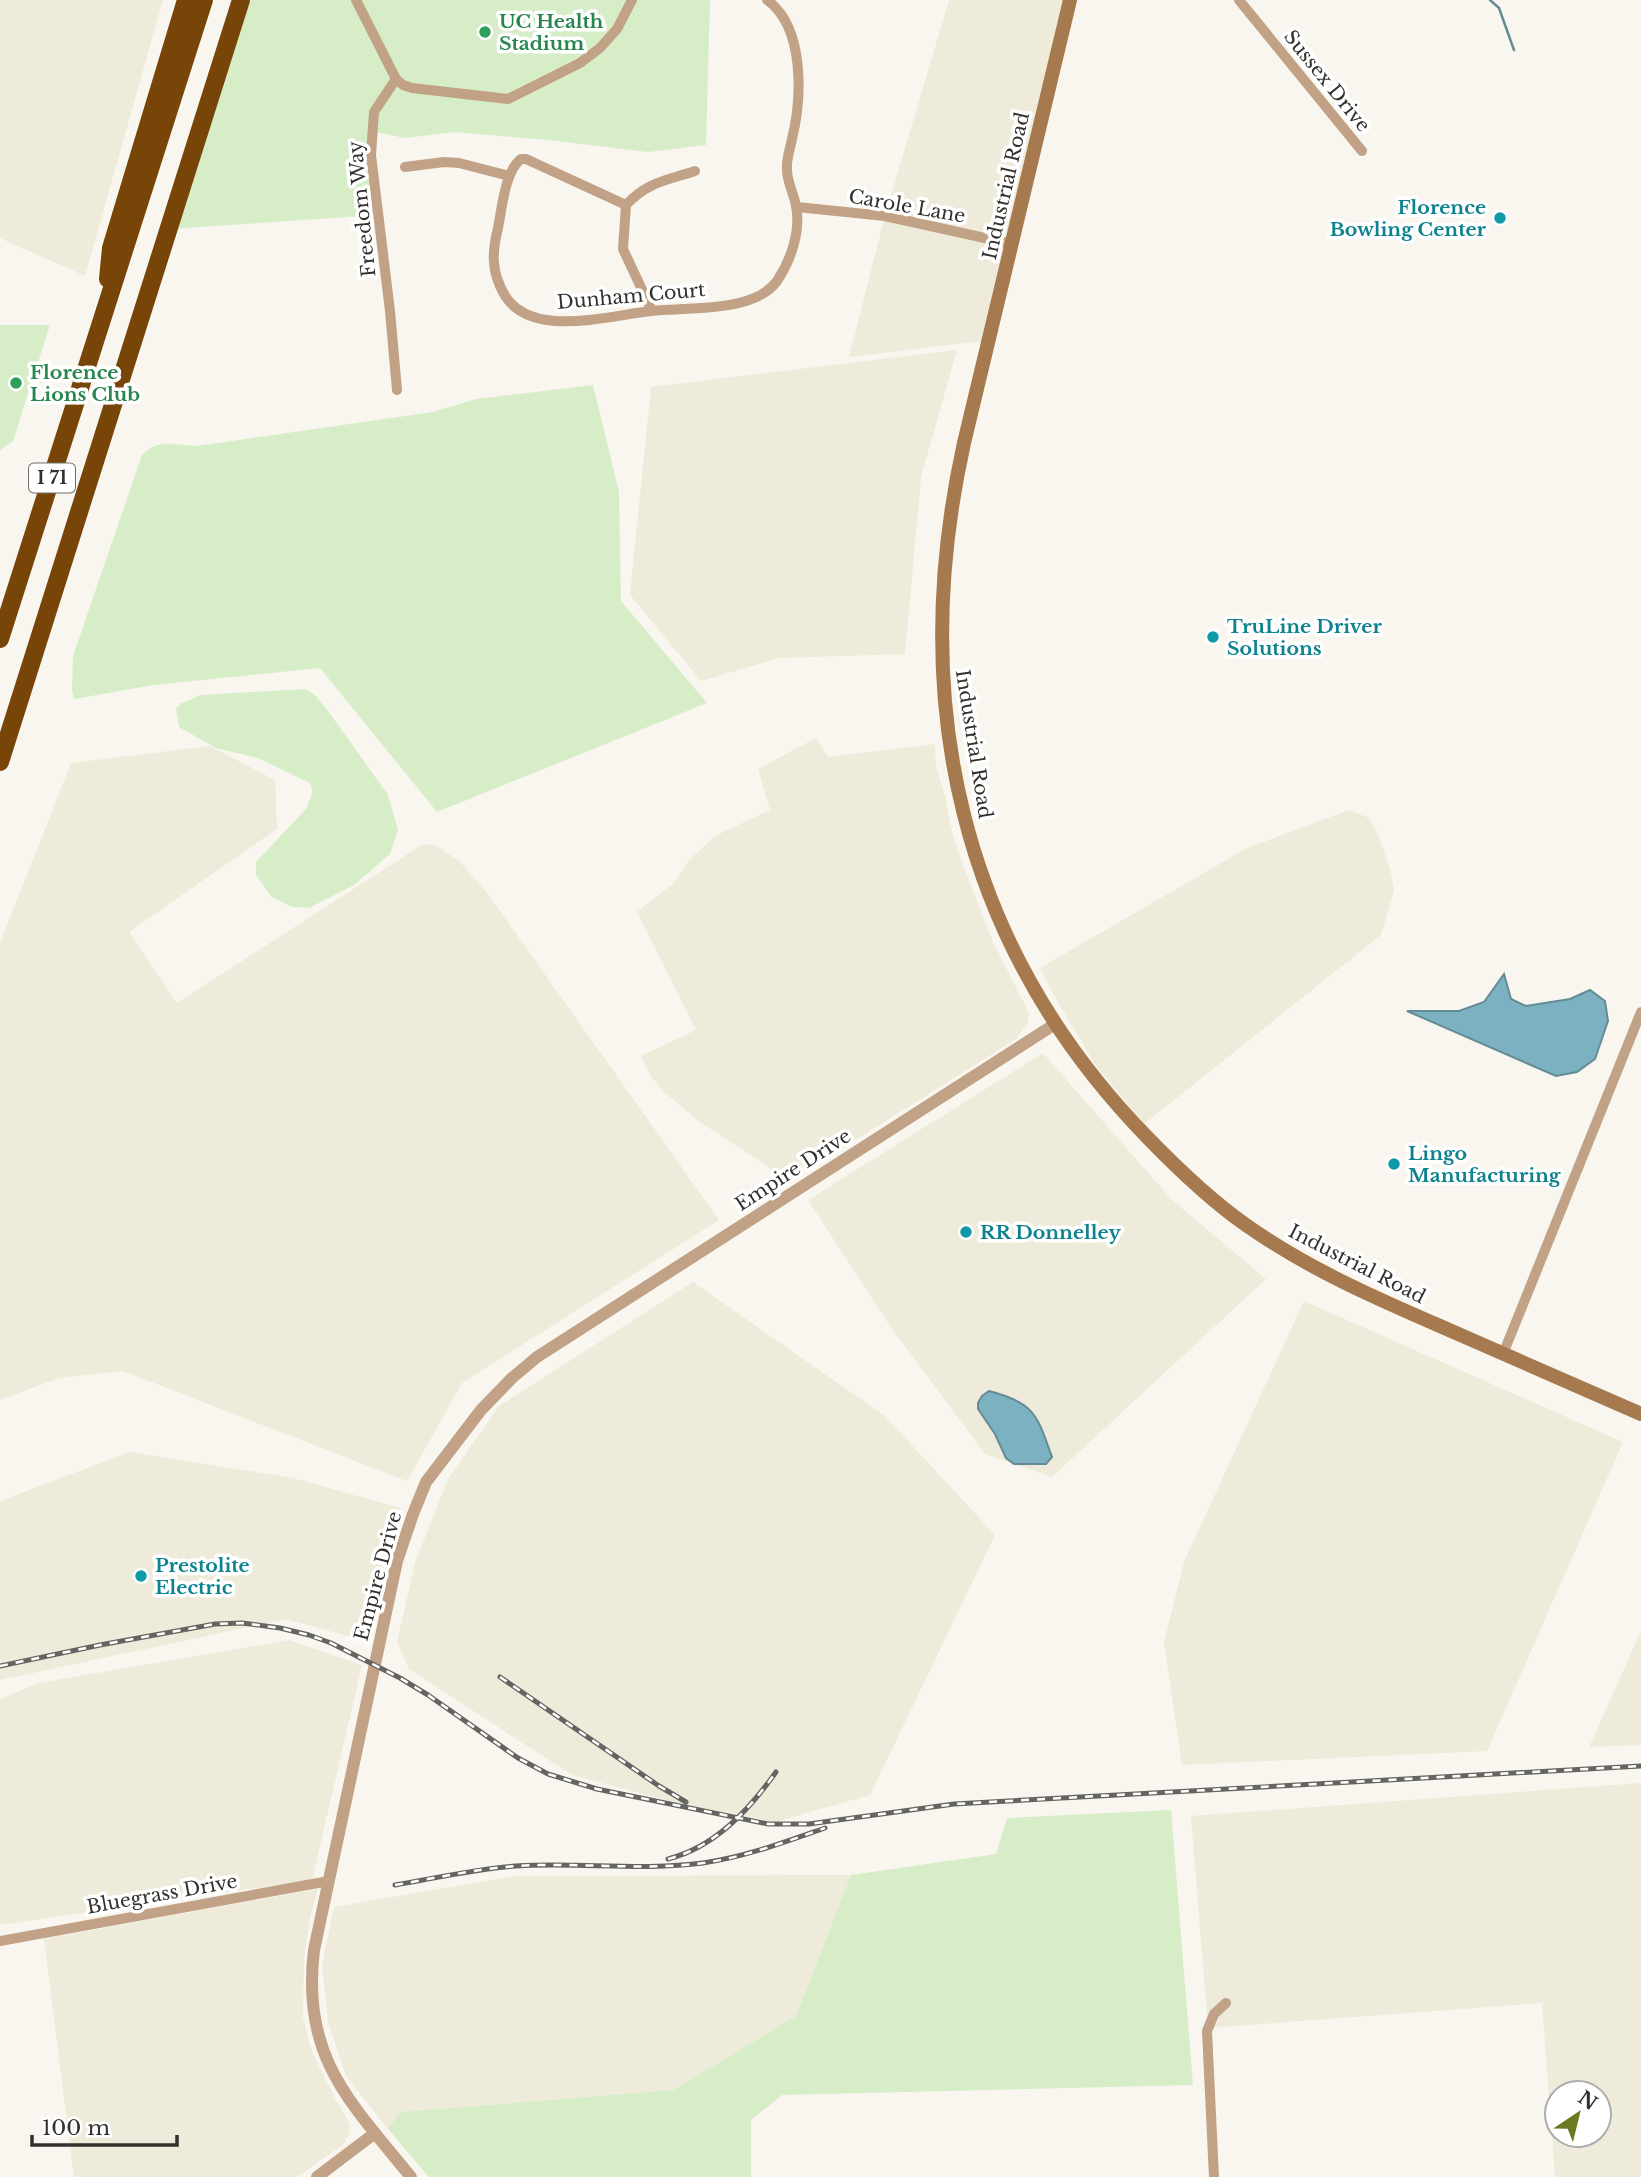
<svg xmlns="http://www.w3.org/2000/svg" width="1641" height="2177" viewBox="0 0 1641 2177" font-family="'Libre Baskerville',serif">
<rect width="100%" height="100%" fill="#f8f6ee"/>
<!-- built -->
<path fill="#eeebdb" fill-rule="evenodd" d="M0,0H163L85,276L0,238Z
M949,0H1070L989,340L849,357L885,216Z
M957,350L921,477L905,654L779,658L701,681L630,595L651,387Z
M816,738L828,757L935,744L936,766L945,796L953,836L969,881L993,942L1029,1013L1027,1024L1016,1039L787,1183L766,1165L700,1122L664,1092L650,1075L641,1056L696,1030L637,912L675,882L689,860L715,836L770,810L758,769Z
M210,746L275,780L277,829L129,932L177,1003L423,844L437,846L460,862L488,894L719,1220L462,1383L407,1481L123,1371L59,1378L0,1400V943L71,763Z
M1349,810L1369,818L1377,832L1390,869L1394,890L1381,935L1144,1124L1096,1066L1053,994L1040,968L1247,848Z
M1043,1053L1172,1200L1266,1279L1052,1477L985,1454L890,1326L808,1200Z
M693,1282L885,1416L995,1535L870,1795L771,1823L669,1801L572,1775L409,1669L397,1642L415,1563L448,1479L499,1406Z
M1304,1301L1623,1442L1487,1751L1182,1765L1164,1643L1184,1562Z
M130,1452L293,1478L400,1508L359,1639L286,1619L0,1680V1501Z
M1641,1631V1745L1589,1747Z
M289,1640L362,1665L312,1880L0,1925V1699L39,1683Z
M1641,1783V2177H1555L1542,2003L1208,2028L1191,1816ZM1557,2093H1599V2135H1557Z
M851,1875L796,2016L673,2090L400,2112L388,2129L346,2076L328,2022L322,1965L334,1907L516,1876Z
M318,1889L310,1918L304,1957L303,2019L312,2052L336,2100L350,2124L349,2134L344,2144L297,2177H74L44,1939Z"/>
<!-- green -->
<path fill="#d6edc8" d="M241,0H710L706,145L648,152L548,140L455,132L405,138L371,131L378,215L169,229Z
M0,325H50L13,441L0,450Z
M593,385L619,492L621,601L707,703L437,812L320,668L154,685L74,699L72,690L73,656L142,455C157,438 177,445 197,446L433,412L476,399Z
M305,689L315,695L328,711L388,795L398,830L390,854L354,885L309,908L292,907L272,897L256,875V862L306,809L313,792L310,783L258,758L216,748L179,727L176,709L180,704L201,695Z
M1171,1810L1193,2085L782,2095L751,2120V2177H429L388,2129L400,2112L673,2090L796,2016L851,1875L996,1854L1007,1818Z"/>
<!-- water -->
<path fill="#7bb1c0" stroke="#658b94" stroke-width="2" d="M1504,974L1511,999L1526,1006L1570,999L1590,990L1605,1001L1608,1021L1595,1059L1577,1072L1556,1076L1407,1011H1459L1484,1002Z
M989,1391C1036,1403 1037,1416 1052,1457L1046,1464H1014L1006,1458L995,1434L978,1409V1403L982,1396Z"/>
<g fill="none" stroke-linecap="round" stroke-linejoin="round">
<!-- stream -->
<path stroke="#658b94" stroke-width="2.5" d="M1490,0L1499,8L1514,50"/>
<!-- minor -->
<path stroke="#c2a286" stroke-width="10" d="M356,0L396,79L374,112L371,155L390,311L397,390
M1239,0L1362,151
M396,79L403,85L412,88L508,99L580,63L600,48L617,29L632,0
M405,167L444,162L459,163L509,176
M626,205L526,159H521C505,171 502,208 498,228C492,252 491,271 504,294C530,340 609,315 652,311C688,307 754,313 777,281C791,260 801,231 796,206C794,194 787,182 787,170C786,160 790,149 792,139C802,98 805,27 767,0
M626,205L623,249L652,311
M626,205C647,182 667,180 695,171
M797,207L885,216L1012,244
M1503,1354L1641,1012
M0,1941L329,1881
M1214,2177L1207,2031L1214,2014L1226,2003"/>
<!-- tertiary -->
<path stroke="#c2a286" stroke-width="12" d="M317,2177L375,2133
M411,2177C349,2101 301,2056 314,1950L397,1561L413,1514L426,1482L481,1410L512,1378L537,1357L1055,1024"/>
<!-- secondary -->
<path stroke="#a7794e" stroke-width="14" d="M1070,0L964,443C907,701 960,945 1147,1137C1178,1169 1210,1200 1246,1225C1307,1268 1373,1297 1440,1326C1507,1356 1574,1385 1641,1414"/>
<!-- motorway -->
<path stroke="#784508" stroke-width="18" d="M108,279L111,248L186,0
M0,639L204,0
M0,762L241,0"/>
<defs>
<path id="rail" d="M0,1666L100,1645L215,1624L242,1623L280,1628L309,1635L331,1643L400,1678L428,1695L518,1758L548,1774L597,1789L768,1824H809L954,1804L1641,1766
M500,1677L659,1786L686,1802
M668,1859C715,1847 749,1810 776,1772
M395,1885C436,1878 476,1869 516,1866C578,1862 641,1871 703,1863C745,1857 785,1842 825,1828"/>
</defs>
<!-- rail casing -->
<use href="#rail" stroke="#656460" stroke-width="5"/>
<!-- rail -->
<use href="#rail" stroke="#fff" stroke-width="2.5" stroke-dasharray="8" stroke-linecap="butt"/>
</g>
<!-- markers -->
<g fill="#2e9e5b" stroke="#fff" stroke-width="2.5">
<circle cx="485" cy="32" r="7"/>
<circle cx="16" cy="383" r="7"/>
</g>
<g fill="#0f9aa8" stroke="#fff" stroke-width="2.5">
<circle cx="1500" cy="218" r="7"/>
<circle cx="1213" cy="637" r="7"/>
<circle cx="1394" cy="1164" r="7"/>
<circle cx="966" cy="1232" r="7"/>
<circle cx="141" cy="1576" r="7"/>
</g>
<g text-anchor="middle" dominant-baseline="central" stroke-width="7" stroke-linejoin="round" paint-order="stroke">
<!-- shield labels -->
<rect fill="#fff" stroke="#706f6d" stroke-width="2" x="29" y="463.5" width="46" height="29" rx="5"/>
<g font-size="18" font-weight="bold" fill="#32312e">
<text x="52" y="478">I 71</text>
</g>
<!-- leisure labels -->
<g font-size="19" font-weight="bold" fill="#27864d" stroke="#fff" text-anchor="start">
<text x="499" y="21">UC Health<tspan x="499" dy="22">Stadium</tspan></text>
<text x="30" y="372">Florence<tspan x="30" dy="22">Lions Club</tspan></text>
</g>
<!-- street labels -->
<g font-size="19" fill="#32312e" stroke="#fff">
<text transform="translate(1327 81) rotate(51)">Sussex Drive</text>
<text transform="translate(1006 186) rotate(-77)">Industrial Road</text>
<text transform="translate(907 206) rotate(10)">Carole Lane</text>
<text transform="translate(362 209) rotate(-96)">Freedom Way</text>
<text transform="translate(631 296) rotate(-5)">Dunham Court</text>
<text transform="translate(974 744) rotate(81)">Industrial Road</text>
<text transform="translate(793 1170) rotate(-33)">Empire Drive</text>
<text transform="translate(1357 1264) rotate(27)">Industrial Road</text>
<text transform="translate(378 1576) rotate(-75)">Empire Drive</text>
<text transform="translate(162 1894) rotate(-10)">Bluegrass Drive</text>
</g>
<!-- culture labels -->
<g font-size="19" font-weight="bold" fill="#0d838f" stroke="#fff" text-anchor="start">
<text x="1486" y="207" text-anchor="end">Florence<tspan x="1486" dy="22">Bowling Center</tspan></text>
<text x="1227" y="626">TruLine Driver<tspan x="1227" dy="22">Solutions</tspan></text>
<text x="1408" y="1153">Lingo<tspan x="1408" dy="22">Manufacturing</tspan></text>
<text x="980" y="1232">RR Donnelley</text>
<text x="155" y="1565">Prestolite<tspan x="155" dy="22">Electric</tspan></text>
</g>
</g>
<!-- north arrow -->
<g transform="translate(1578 2114) rotate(35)"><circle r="33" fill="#ffffff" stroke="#adadab" stroke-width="2"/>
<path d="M0-5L12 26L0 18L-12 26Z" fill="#6d7823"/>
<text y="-10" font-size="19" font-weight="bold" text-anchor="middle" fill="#32312e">N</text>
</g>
<!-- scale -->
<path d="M32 2135v10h145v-10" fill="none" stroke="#32312e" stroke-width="3.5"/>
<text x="42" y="2135" font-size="21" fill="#32312e" stroke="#ffffff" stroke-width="5" paint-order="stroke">100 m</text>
</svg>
